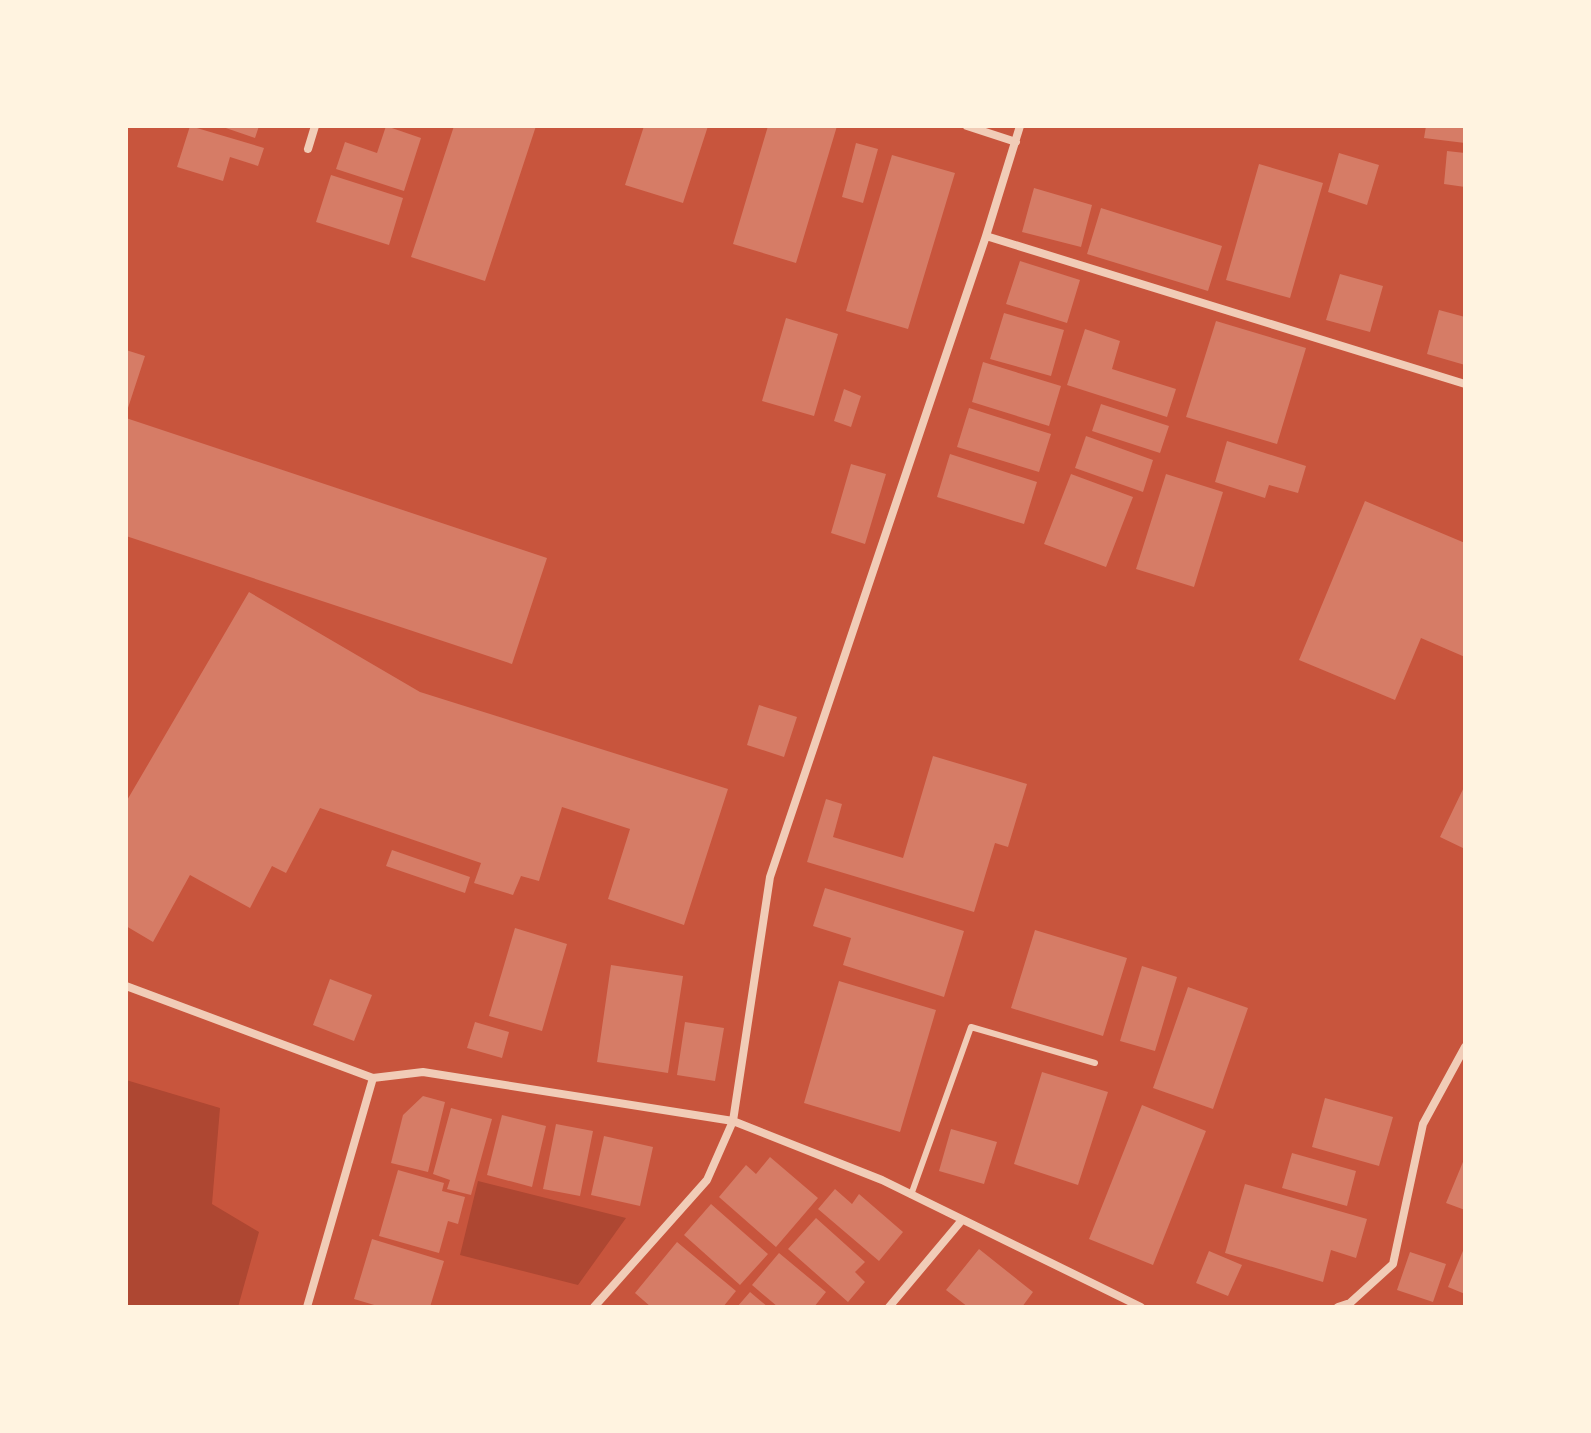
<svg xmlns="http://www.w3.org/2000/svg" width="1591" height="1433" viewBox="0 0 1591 1433" font-family="Ubuntu,sans-serif">
<rect width="100%" height="100%" fill="#c8553d"/>
<!-- green -->
<path fill="#ae4732" d="M126,1080L220,1108L212,1204L259,1232L238,1307H126Z
M478,1181L626,1218L578,1285L460,1255Z"/>
<!-- building -->
<path fill="#d67c66" d="M190,126L264,148L258,166L230,157L223,181L177,167Z
M220,126H259L255,138Z
M386,126L421,138L404,191L336,169L345,142L377,153Z
M454,126H536L485,281L411,257Z
M644,126H708L683,203L625,185Z
M768,126H837L796,263L733,244Z
M1426,126H1465V143L1424,138Z
M856,143L878,149L863,203L842,197Z
M1447,151L1465,153V187L1444,184Z
M1339,153L1379,165L1367,205L1328,192Z
M892,155L955,173L908,329L846,311Z
M1259,164L1323,183L1290,298L1226,280Z
M331,175L403,198L389,245L316,222Z
M1034,188L1092,205L1081,247L1022,232Z
M1101,208L1222,246L1208,291L1087,254Z
M1020,261L1080,280L1067,323L1006,304Z
M1340,274L1383,286L1370,332L1326,320Z
M1439,310L1465,317V365L1427,354Z
M1004,313L1064,330L1051,376L990,359Z
M786,318L838,334L814,416L762,401Z
M1216,321L1306,348L1277,444L1186,417Z
M1085,329L1120,341L1112,369L1176,389L1167,417L1067,385Z
M126,350L145,356L127,411H126Z
M983,362L1061,386L1049,426L972,402Z
M844,389L861,396L851,427L834,421Z
M1101,404L1169,426L1160,453L1092,431Z
M969,408L1051,434L1039,472L957,447Z
M126,418L547,558L512,664L126,536Z
M1086,436L1153,460L1143,492L1075,468Z
M1227,441L1306,466L1298,493L1269,485L1265,498L1215,482Z
M950,454L1037,482L1024,524L937,497Z
M851,464L886,474L865,544L831,533Z
M1071,474L1133,497L1106,567L1044,544Z
M1166,474L1223,492L1194,587L1136,569Z
M1365,501L1465,543V657L1421,638L1395,700L1299,660Z
M249,592L420,692L728,789L684,925L608,899L630,829L562,807L539,881L521,876L513,895L474,883L481,863L320,808L286,873L272,866L250,908L190,875L153,942L126,926V802Z
M759,705L797,717L784,757L747,745Z
M933,756L1027,784L1008,847L995,843L974,912L807,862L826,799L842,804L833,837L903,858Z
M1465,785V849L1440,837Z
M392,850L470,877L465,893L386,866Z
M825,888L964,931L944,997L843,965L851,938L813,926Z
M515,928L567,944L542,1031L489,1016Z
M1035,930L1127,958L1103,1036L1011,1008Z
M611,965L683,976L668,1073L597,1062Z
M1142,966L1177,977L1155,1051L1120,1041Z
M330,979L372,995L354,1041L313,1025Z
M839,981L936,1010L900,1132L804,1103Z
M1188,987L1248,1008L1213,1109L1153,1088Z
M475,1022L509,1032L502,1058L467,1048Z
M685,1022L724,1028L715,1081L677,1075Z
M1042,1072L1108,1092L1078,1185L1014,1164Z
M423,1096L445,1102L428,1172L391,1163L403,1115Z
M1325,1098L1393,1117L1379,1166L1312,1147Z
M1142,1105L1206,1131L1153,1265L1089,1239Z
M451,1108L492,1119L471,1195L447,1189L450,1180L433,1174Z
M502,1115L546,1126L532,1187L487,1175Z
M556,1124L593,1131L580,1196L543,1189Z
M951,1129L997,1142L984,1184L939,1171Z
M604,1136L653,1147L640,1206L591,1195Z
M1292,1153L1356,1171L1347,1206L1282,1188Z
M770,1157L818,1198L776,1247L719,1197L746,1165L756,1174Z
M1465,1157V1210L1446,1203Z
M398,1170L444,1183L442,1191L465,1197L458,1224L448,1221L439,1253L379,1236Z
M1245,1184L1367,1219L1356,1258L1331,1250L1323,1282L1225,1253Z
M835,1189L852,1204L859,1194L903,1232L879,1261L818,1209Z
M711,1204L768,1254L740,1285L684,1235Z
M816,1218L865,1262L855,1272L865,1282L848,1302L788,1249Z
M372,1239L444,1261L430,1307H381L354,1299Z
M677,1242L736,1291L723,1307H651L635,1293Z
M1465,1246V1294L1448,1287Z
M979,1249L1033,1292L1022,1307H968L946,1290Z
M1209,1251L1242,1265L1228,1296L1196,1283Z
M1410,1252L1446,1264L1433,1302L1397,1290Z
M779,1253L826,1292L814,1307H778L752,1285Z
M750,1292L768,1307H737Z"/>
<g fill="none" stroke-linecap="round" stroke-linejoin="round">
<!-- service -->
<path stroke="#f1ccb7" stroke-width="6" d="M911,1195L971,1027L1095,1063"/>
<!-- minor -->
<path stroke="#f1ccb7" stroke-width="8" d="M967,126L1016,142
M308,149L315,126
M986,236L1465,384
M126,986L373,1078L307,1307
M373,1078L423,1072L733,1121L770,877L986,236L1020,126
M594,1307L707,1180L733,1121L882,1180L1141,1307
M889,1307L962,1220
M1338,1307L1350,1303L1393,1264L1423,1124L1465,1047"/>
</g>
<!-- border -->
<rect width="1591" height="1433" fill="none" stroke="#fff3e0" stroke-width="256"/>
</svg>
